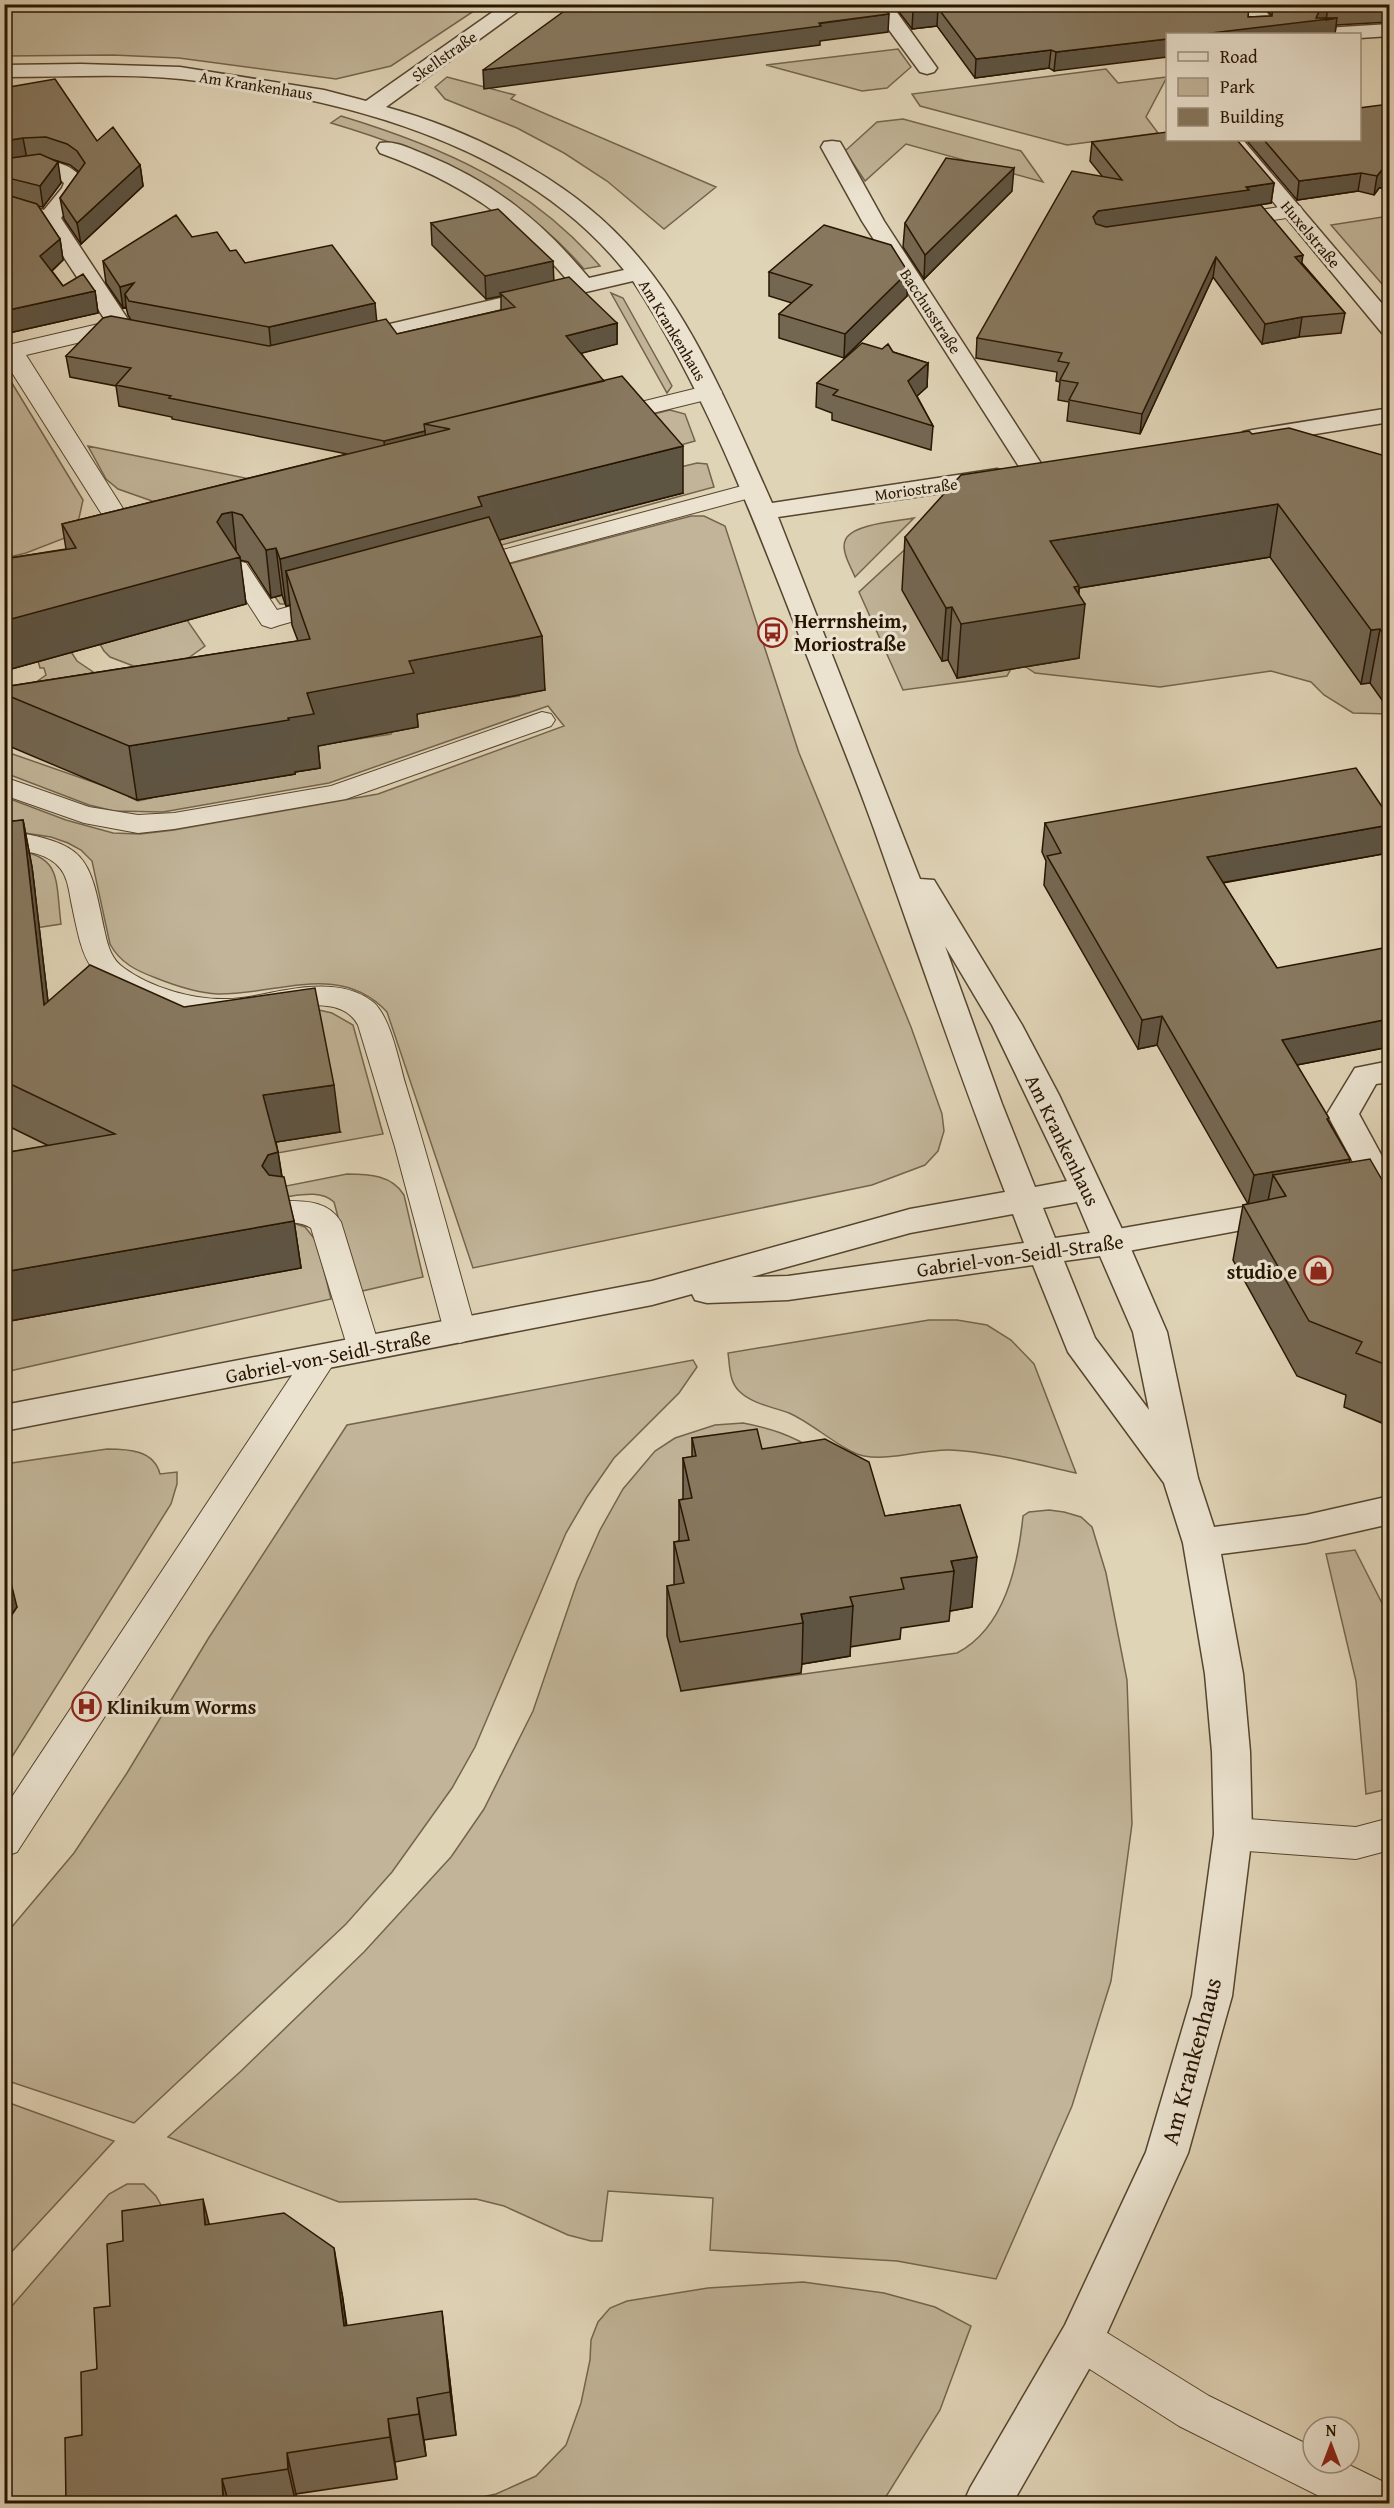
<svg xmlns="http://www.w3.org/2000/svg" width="1394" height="2508" viewBox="0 0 1394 2508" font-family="'Gentium Book Plus',serif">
<rect width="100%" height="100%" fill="#e0d4b7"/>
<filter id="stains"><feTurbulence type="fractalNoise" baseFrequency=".00333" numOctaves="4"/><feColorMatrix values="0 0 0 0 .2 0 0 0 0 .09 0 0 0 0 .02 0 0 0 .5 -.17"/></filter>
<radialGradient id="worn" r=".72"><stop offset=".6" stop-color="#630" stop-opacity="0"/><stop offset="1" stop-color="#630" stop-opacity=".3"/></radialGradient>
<!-- green -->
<path fill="#c1b498" stroke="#74644c" stroke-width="1.5" d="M4,5L5,4L483,5L391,66L336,79L179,58L113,55L5,56Z
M898,49L911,67L887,88L862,91L766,65Z
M1106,69L1118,83L1167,77L1146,117L1158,133L1067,145L920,106L912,94Z
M447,77L515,95L511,99L716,187L664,229L607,181L564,153L517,128L445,99L435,87Z
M341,116C443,147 529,184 600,266L584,269C516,190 429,152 331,123Z
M903,119L1021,151L1043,182L906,144L865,181L845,151L877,122Z
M1389,216H1390L1389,292L1331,225Z
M611,293L623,298L672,386L667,393Z
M4,370L83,500L79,518L70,536L26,553L5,558Z
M670,410L685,414L695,441L649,454L70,571L187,620L205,646L162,677L110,657L104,651L62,581L63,561Z
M88,446L289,487L177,505L152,501L118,489L106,479Z
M697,463L707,464L714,487L286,604H280L275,597L682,493L664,471Z
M1389,497V714L1353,713L1324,695L1311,682L1271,671L1160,687L1035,673L1026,667L1022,660L1011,669L1007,676L903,690L859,592L939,518Z
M691,516H704L725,526L799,753L911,1027L942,1114L944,1131L938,1151L925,1165L872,1185L473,1268L387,1012C340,961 277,995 218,994C196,993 176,986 156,978C137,971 120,963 110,944L92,861L81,850L68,843L51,837L5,830V797L66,820L113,833L140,834L174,830L378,794L564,726L548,706L329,783L163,812L114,811L89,805L5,773L4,751L130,795L129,797L138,801L152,798V796L295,774L294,772L319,768L313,746L391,734V732L413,712L519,696L391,595Z
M914,518L855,577C851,567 841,551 845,541C850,524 899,521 914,518Z
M66,644L77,661L102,678L12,699L46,675L44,668H40L35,650Z
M4,849C63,853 55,876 61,924L23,930L19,892L35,890L32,868Z
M319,1010L332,1013L353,1025L383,1134L5,1202L4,1124L235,1024Z
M347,1174C369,1174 392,1175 404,1195L423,1277L358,1292L334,1202C321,1190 300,1195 284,1197L281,1187Z
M290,1222L305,1227L317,1242L331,1299L5,1372V1322Z
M929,1320H957L987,1325L1011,1340L1034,1364L1076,1473C1035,1464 993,1452 950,1450C922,1449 892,1461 864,1456C845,1453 811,1422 789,1413C773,1407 752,1404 739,1391C729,1381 730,1367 728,1353Z
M693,1360L697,1367L679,1393L614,1458L587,1497L566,1533L475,1747L452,1788L392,1872L346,1924L134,2123L5,2080V1935L74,1853L127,1773L208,1639L347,1425Z
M743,1423C770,1428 791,1435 815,1450L681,1691L957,1653C1005,1628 1018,1565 1023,1516L1029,1512L1049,1510L1064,1512L1081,1517L1092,1527L1106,1573L1127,1680L1132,1824L1111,1981L1072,2106L996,2279L897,2261L710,2250L713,2198L608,2191L602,2241H591L568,2235L504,2206L476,2199L339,2202L168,2137L240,2072L364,1952L451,1857L484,1809L533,1711L577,1582L600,1530L623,1489L655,1451L675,1438L715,1425Z
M107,1449C128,1449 154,1450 160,1474L177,1472V1484L171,1504L5,1768V1626L17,1607L5,1603V1464Z
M1355,1550L1389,1617V1789L1366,1794L1356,1681L1326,1554Z
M4,2101L114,2141L5,2259H4Z
M127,2184H144L156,2196L167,2216L80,2503L5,2504V2314L109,2194Z
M803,2282L884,2293L935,2307L971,2326L940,2410L882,2503H454L496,2494L536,2476L566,2445L581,2403L590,2360L591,2340L598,2322L610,2308L627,2301L708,2288Z"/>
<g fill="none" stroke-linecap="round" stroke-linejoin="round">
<defs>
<path id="service" d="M1292,205L1300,206L1303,211L1300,216L1228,227L1220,226L1217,221L1220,216L1228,215Z
M120,319L128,321L131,326L128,331L26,355L134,526L149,527L152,532L149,537L127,542L118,540L115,535L4,360V346Z
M710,385L718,387L722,392L718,397L608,424L600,422L596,417L600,412Z
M753,483L761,485L765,490L761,495L467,574L458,572L455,567L458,562Z
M237,561L246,563L277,610L332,595L341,598L345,603L341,608L280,625L271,628L262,625L225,568L228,563Z
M542,712L551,714L555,720L551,726L346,799L174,829L138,833L84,823L4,795V777L89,807L138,815L174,813L331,786Z
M4,830C88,844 89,854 105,933C108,947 112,960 124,968C151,988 194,1000 227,999C247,999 266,993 286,990C315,985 349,983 373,1002C391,1017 399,1063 406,1086C431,1167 453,1249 476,1331L471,1339L460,1343L449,1339L444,1331L395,1147L358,1025C337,985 262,1018 226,1019C201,1019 174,1011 151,1003C86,981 84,964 71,901C69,890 67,875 59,867C46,852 23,851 4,848Z
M287,1201C308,1201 329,1202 341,1222L380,1349L375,1357L364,1361L353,1357L348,1349L311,1228C301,1221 288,1223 276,1220L271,1212L276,1204Z
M321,1345L332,1348L337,1357L332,1366L17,1852L4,1857V1809L310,1348Z
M1233,1818L1356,1827L1390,1818V1850L1356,1859L1233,1850L1220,1845L1214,1834L1220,1823Z
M1081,2320L1096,2326L1209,2396L1313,2447V2463H1345L1390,2485V2504H1335L1179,2426L1066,2354L1060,2340L1066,2326Z"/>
<path id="pedestrian" d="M1390,1061V1082L1376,1084L1359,1114L1390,1171V1213L1379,1210L1327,1114L1355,1068Z
M1284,1200L1296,1204L1300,1212L1296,1220L1112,1254L1100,1250L1096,1242L1100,1234L1112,1230Z"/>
<path id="minor" d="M504,4H528L386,107C470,130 565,177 625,242C691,312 733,416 772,503L997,469L1006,472L1010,477L1006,482L997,485L778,517L920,879L934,880L1022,1025L1059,1095L1128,1242L1167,1332L1198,1478L1214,1527L1306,1515L1390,1496V1524L1306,1543L1221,1554L1243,1674L1250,1752L1252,1834L1232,1996L1188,2153L1097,2355L1012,2504H963L970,2488L1065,2325L1146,2152L1192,1996L1214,1834L1212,1752L1205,1674L1183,1543L1164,1483L1068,1352L1033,1265L788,1300L707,1303L695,1300L692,1294L652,1305L4,1431V1405L652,1281L910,1209L1005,1192C958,1072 917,950 874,829C850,762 822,696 797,630C750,510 704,389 633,281L351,347L343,345L339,340L343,335L569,282C516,219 458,181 380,153L377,148L380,143C395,140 411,149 424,154C495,183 540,220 589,278L624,270C520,141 338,97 181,79C123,73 63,77 4,77V65L81,64L180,67L324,90L366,101ZM945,946L992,1025L1067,1181L1035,1187L1002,1104ZM1077,1202L1090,1233L1055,1238L1043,1208ZM1013,1214L1024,1243L788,1276L751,1277L910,1233ZM1100,1256L1133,1332L1149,1410L1095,1338L1064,1261Z
M870,4H891L937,68L934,72L927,74L920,72Z
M1240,4H1261L1270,17L1267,34H1247L1250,17Z
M1390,24V36L1360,38V34H1315L1318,30L1325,28Z
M1222,140H1243L1390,313V335L1382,333Z
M832,141L840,142L843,147L884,221L1046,471L1043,476L1034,478L1025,476L862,221L821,147L824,142Z
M33,160C55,160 73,164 86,183L84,188L61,218L131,324L158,330L162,335L158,340L150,342L115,335L42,224L4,213V199L44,210L62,188L64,183C48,166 24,175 4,179V165Z
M1390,408V422L1252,444L1243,442L1240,437L1243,432L1252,430Z"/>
</defs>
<!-- service casing -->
<use href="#service" stroke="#55452e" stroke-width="2"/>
<!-- pedestrian casing -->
<use href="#pedestrian" stroke="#55452e" stroke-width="3"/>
<!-- minor casing -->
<use href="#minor" stroke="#55452e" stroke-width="3"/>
<!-- service -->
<use href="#service" fill="#ebe3d0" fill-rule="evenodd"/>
<!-- pedestrian -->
<use href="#pedestrian" fill="#ebe3d0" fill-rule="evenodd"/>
<!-- minor -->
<use href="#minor" fill="#ebe3d0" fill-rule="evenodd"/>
</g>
<!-- wall -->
<path fill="#746752" stroke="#271500" stroke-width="1.5" d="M893,4H1249L1248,17L1272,16L1263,4H1389V22L1336,25L1335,34H1167L1054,71L1049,68L975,78L937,26L912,29Z
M4,88L140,165L143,186L81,244L64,219L60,198L79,172L70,165L51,159L61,183L43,207L38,206L60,239L63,260L52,271L63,286L95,291L98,313L4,334Z
M1389,104V187L1379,188L1374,195L1358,191L1297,200L1247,141V140H1359Z
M1092,142L1274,183L1271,203L1246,206L1302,263L1345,313L1341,333L1299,337L1262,344L1213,277L1140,434L1067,421L1069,402L1058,400L1060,382L1056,381L1057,372L976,358L977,338L1102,176L1090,161Z
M1012,191L924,279L903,247L905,223Z
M431,223L554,281L617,323V344L581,353L683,493L499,540L545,690L417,714L418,727L318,746L320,768L295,772V774L137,800L4,744V687L298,641L292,625L290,605L286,606L282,595L271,598L248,562L240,560L246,604L4,671V559L66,549L62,524L347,454L172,419V417L119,406L116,386L70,377L66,356L131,320L128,315L126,307L123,308L106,283L103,261L192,237L230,251L245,263L376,322L397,334L501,310V296L486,299L432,245Z
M769,272L907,296L844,358L779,338V314L792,303L769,296Z
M893,352L928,363L927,387L917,396L933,426L931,450L832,420V413L816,407L817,383Z
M1252,434L1389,457V699L1382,700L1370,683L1361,684L1270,557L1079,588V658L957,678L948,660L942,661L902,590L905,537Z
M23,820L32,867L48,1002L340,1132L276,1142L278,1152L282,1176L294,1221L301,1268L4,1322V1153L49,1146L4,1124V822Z
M1045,823L1388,853L1223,883L1277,968L1389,1047L1297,1065L1350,1159L1349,1162L1389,1192V1426L1344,1407L1346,1395L1297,1376L1233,1260L1243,1205L1248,1204L1157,1045L1138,1049L1044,885L1046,861L1042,852Z
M692,1438L762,1449L885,1516L960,1505L972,1607L950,1611L949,1621L901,1628L900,1639L850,1647V1656L802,1664L801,1673L681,1691L667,1636V1586L674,1585V1542L679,1541V1500L683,1499V1458L692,1457Z
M209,2224L342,2293L347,2326L447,2355L456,2435L424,2440L426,2456L395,2462L397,2479L296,2494L297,2504H66L97,2369L110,2306Z"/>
<!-- shaded-wall -->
<path fill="#5e5442" stroke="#271500" stroke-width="1.5" d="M938,8L937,26L912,29L913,11Z
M1328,8L1326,20L1337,18L1335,34H1203L1316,18L1319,11Z
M889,14L888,32L820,41V45L484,89L483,70Z
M1167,39V57L1054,71L1056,52Z
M1051,50L1049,68L975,78L976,59Z
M23,138L27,159L4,163V141Z
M58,162L61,183L43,207L40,186Z
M140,165L143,186L81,244L77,223Z
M1014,168L1012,191L924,279L925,255Z
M1389,168V187L1379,188L1374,195L1377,176L1382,170Z
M1361,173L1358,191L1297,200L1299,181Z
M1274,183L1271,203L1096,231L1093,217L1098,211Z
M60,239L63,260L44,278L40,256Z
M1303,255L1300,275L1295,257Z
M1216,257L1213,277L1140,434L1142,414Z
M553,261L554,283L500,293L501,296L486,299L485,276Z
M908,272L907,296L844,358L845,334Z
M134,283L125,294L126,307L123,308L120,287Z
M95,291L98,313L4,334V311Z
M375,303L377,324L271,349L269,327Z
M1302,317L1299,337L1262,344L1265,324Z
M617,323V344L567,357L566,336Z
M928,363L927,387L907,405L908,381Z
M425,431L426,452L386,462L384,441Z
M683,446V493L484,544L286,571L290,605L286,606L280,559L478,497Z
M1278,504L1270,557L1079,588L1077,605L1085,604L1079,658L957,678L961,624L1050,541Z
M232,512L237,558L240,557L246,604L4,671V621L222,514Z
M276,548L282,595L271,598L266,550Z
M952,607L948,660L942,661L946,608Z
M1380,629L1370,683L1361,684L1371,630Z
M542,636L545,690L417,714L418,727L318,746L320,768L295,772V774L137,800L129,746L288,718L307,693L409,661Z
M1389,664V699L1382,700Z
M23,820L32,867L54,1052L44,1005Z
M1389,825V848L1388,853L1203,886L1207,857Z
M1162,1016L1157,1045L1138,1049L1142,1020Z
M1389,1019V1047L1276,1069L1282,1040Z
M334,1085L340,1132L270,1143L263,1095Z
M278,1152L285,1199L262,1166L268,1155Z
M1350,1159L1344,1188L1286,1196L1273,1175L1268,1201L1248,1205L1254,1175Z
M294,1221L301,1268L4,1322V1272Z
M977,1557L972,1607L950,1611L954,1571L951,1561Z
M6,1563L17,1607L4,1626V1566Z
M853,1606L850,1656L802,1664L803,1623L801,1614Z
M203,2199L214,2244L205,2225Z
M334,2248L342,2293L352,2370L344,2326Z
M442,2311L447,2355L456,2435L450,2392Z
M417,2398L424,2440L426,2456L419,2414Z
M388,2419L395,2462L397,2479L390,2437Z
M287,2453L296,2494L297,2504H296L288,2469Z
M222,2479L229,2504H225L223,2497Z"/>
<!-- building -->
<path fill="#87785f" stroke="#271500" stroke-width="1.5" d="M574,4H882L889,14L819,23L821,26L483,70Z
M908,4H1249L1248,17L1272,16L1273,4H1380L1328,8L1319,11L1316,18H1337L1203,34H1167V39L1056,52L1051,50L976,59L938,8L913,11Z
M55,79L97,141L113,127L140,165L77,223L60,198L85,163L77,151L67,144L46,137L23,138L4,141V88Z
M1389,104V168L1382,170L1377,176L1361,173L1299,181L1264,140H1359V108Z
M1167,132V140H1237L1274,183L1246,187L1249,190L1098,211L1093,217L1096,224L1106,227L1261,205L1303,255L1295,257L1345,313L1302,317L1265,324L1216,257L1142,414L1069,400L1078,383L1060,380L1069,363L1058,361L1062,353L977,338L1072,171L1122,180L1092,142Z
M40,154L58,162L40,186L4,177V159Z
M946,158L1014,168L925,255L905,223Z
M4,194L37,204L60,239L40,256L63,286L83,274L95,291L4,311Z
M498,209L553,261L485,276L431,223Z
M176,215L192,237L217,232L230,251L236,250L245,263L332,245L375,303L269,327L129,301L125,294L134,283L120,287L103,261Z
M824,225L891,245L908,272L845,334L779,314L812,285L769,272Z
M569,277L617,323L566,336L604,381L424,424L425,431L384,441L169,398L171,396L116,385L131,368L66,356L103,318L111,316L269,346L386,319L397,334L515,307L500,293Z
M862,343L882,349L888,344L893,352L928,363L908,381L933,426L833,395L838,390L817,383Z
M622,376L683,446L478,497L482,506L280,559L276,548L266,550L242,515L232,512L222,514L217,522L240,557L4,621V559L76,548L62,524L450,429L424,424Z
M1289,428L1389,457V642L1380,629L1371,630L1278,504L1050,541L1079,586L1074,587L1085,604L961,624L952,607L946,608L905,537L961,475L1249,431L1252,434Z
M489,517L542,636L409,661L414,673L307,693L314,714L288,718L289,720L129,746L4,694V687L310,639L286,571Z
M1356,768L1389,817V825L1207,857L1277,968L1389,947V1019L1282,1040L1329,1118L1327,1119L1350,1159L1254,1175L1162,1016L1142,1020L1047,856L1061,853L1045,823Z
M23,820L44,1005L90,965L184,1007L315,988L334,1085L263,1095L278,1152L268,1155L262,1166L269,1175L284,1177L294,1221L4,1272V1153L115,1134L4,1081V822Z
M1370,1159L1389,1192V1366L1356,1353L1362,1342L1309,1321L1243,1205L1286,1196L1273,1175Z
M757,1429L762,1449L825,1439L869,1462L885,1516L960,1505L977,1557L951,1561L954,1571L901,1578L904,1589L850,1597L853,1606L801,1614L803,1623L680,1642L667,1586L684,1583L674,1542L689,1540L679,1500L692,1498L683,1458L696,1456L692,1438Z
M203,2199L205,2225L284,2213L334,2248L344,2326L442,2311L450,2392L417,2398L419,2414L388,2419L390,2437L287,2453L288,2469L222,2479L223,2497L181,2504H66L65,2438L82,2435L81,2372L97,2369L94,2308L110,2306L107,2244L123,2241L122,2211Z"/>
<!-- icons -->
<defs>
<symbol id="bus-ring" viewBox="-11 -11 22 22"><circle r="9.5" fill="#ebe3d0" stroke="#8f2418" stroke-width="1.5"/><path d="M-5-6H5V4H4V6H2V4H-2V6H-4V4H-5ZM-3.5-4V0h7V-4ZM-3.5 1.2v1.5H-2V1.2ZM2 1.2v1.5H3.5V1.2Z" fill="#8f2418"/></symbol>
<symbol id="shop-ring" viewBox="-11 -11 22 22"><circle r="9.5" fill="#ebe3d0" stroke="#8f2418" stroke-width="1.5"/><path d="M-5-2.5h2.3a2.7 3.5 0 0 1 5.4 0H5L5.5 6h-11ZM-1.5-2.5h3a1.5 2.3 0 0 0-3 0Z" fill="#8f2418"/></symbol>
<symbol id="hospital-ring" viewBox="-11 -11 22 22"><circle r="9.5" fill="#ebe3d0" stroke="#8f2418" stroke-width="1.5"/><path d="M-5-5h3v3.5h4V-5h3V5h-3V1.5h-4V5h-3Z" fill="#8f2418"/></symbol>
</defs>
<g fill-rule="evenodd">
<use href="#bus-ring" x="756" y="616" width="33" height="33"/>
<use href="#shop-ring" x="1302" y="1254" width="33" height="33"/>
<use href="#hospital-ring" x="70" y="1690" width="33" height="33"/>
</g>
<g text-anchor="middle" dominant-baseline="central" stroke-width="6" stroke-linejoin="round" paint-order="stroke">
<!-- far-street labels -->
<g font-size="16" fill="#271500" stroke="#ebe3d0">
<text transform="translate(444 56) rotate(-35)">Skellstraße</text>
<text transform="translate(256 85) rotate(9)">Am Krankenhaus</text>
<text transform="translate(1311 234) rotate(50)">Huxelstraße</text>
<text transform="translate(931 311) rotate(57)">Bacchusstraße</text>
<text transform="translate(673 330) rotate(59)">Am Krankenhaus</text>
<text transform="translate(916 489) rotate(-8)">Moriostraße</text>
</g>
<!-- poi labels -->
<g font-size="20" font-weight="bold" fill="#271500" stroke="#ebe3d0" text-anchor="start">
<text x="794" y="620">Herrnsheim,<tspan x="794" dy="23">Moriostraße</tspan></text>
<text x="1297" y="1271" text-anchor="end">studio e</text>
<text x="107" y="1706">Klinikum Worms</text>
</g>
<!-- street labels -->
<g font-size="20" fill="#271500" stroke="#ebe3d0">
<text transform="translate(1063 1140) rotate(64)">Am Krankenhaus</text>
<text transform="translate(1020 1255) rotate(-8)">Gabriel-von-Seidl-Straße</text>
<text transform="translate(328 1356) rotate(-11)">Gabriel-von-Seidl-Straße</text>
</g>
<!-- near-street labels -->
<g font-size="24" fill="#271500" stroke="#ebe3d0">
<text transform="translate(1191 2061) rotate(-75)">Am Krankenhaus</text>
</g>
</g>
<!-- margin -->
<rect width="1394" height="2508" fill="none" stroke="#e0d4b7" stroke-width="24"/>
<rect x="6" y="6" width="1382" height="2496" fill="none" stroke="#271500" stroke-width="3"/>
<rect x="12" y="12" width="1370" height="2484" fill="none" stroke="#271500" stroke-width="1.5"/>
<!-- legend -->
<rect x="1166" y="33" width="195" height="108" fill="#ebe3d0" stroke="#9d917d" stroke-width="1.5"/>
<rect x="1178" y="52" width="30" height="9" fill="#ebe3d0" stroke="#9d917d" stroke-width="1.5"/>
<text x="1220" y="63" font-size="18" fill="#271500">Road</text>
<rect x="1178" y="78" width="30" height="18" fill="#c1b498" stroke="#9d917d" stroke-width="1.5"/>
<text x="1220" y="93" font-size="18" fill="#271500">Park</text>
<rect x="1178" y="108" width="30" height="18" fill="#87785f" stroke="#9d917d" stroke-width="1.5"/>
<text x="1220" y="123" font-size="18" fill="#271500">Building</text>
<!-- north arrow -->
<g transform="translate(1331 2445)"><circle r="28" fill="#ebe3d0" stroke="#9d917d" stroke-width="1.5"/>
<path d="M0-4.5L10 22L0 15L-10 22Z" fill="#8f2418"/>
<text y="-9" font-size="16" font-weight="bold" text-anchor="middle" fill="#271500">N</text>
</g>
<rect width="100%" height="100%" filter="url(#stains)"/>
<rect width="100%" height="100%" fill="url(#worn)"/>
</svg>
